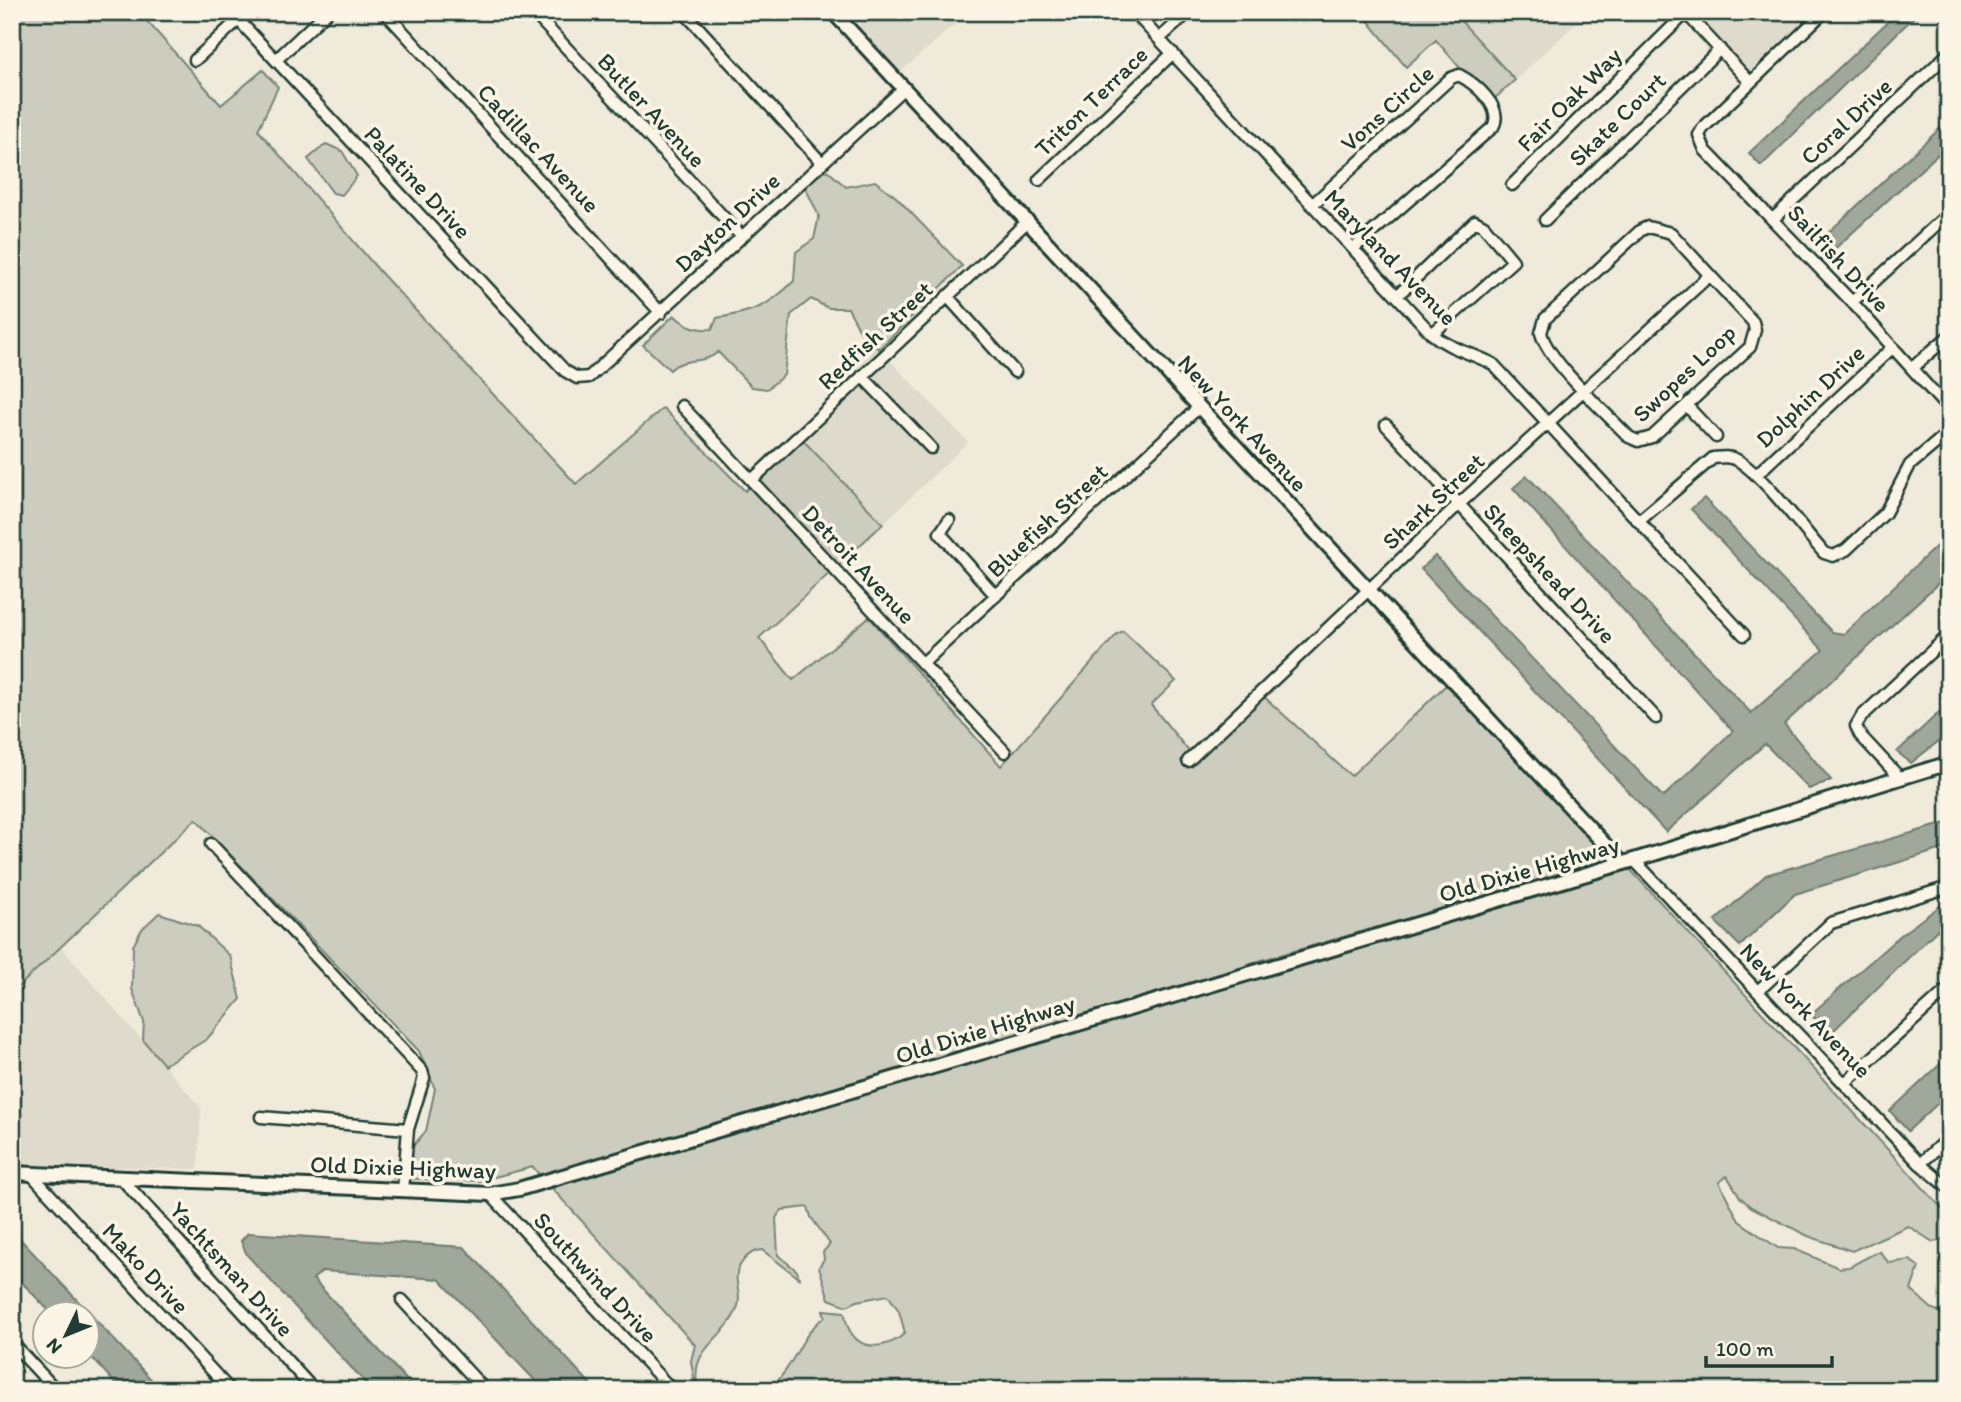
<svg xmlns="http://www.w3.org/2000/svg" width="1961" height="1402" viewBox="0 0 1961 1402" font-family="Itim,sans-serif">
<rect width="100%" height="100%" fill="#efeada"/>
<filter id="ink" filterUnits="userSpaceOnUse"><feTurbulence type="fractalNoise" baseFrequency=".0143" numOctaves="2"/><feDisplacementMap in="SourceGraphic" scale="14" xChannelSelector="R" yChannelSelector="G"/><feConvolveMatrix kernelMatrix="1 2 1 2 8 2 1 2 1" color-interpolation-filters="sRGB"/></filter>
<g filter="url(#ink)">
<!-- built -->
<path fill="#dedbcc" d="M866,12H969L898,74L857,30Z
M1467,12H1588L1515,80L1460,19Z
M1687,12H1822L1753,80Z
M876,346L968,442L883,524L799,436Z
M61,947L201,1108L198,1169L12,1165V993Z"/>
<!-- green -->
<path fill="#cccdbf" stroke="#76857a" stroke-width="2" d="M12,12H139L221,105L263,70L278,87L258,130L381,273L576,484L663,408L745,491L799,436L883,524L759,638L793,680L869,617L1001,766L1117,634L1123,631L1176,681L1151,705L1195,759L1261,694L1351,776L1446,685L1614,860L1248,964L1250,968L542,1178L533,1167L479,1181L393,1178L399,1162L426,1131L435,1089L419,1051L196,819L12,993Z
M1361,12H1467L1460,20L1515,80L1490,103L1436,40L1406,67Z
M326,144L342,151L357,176L342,195L333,193L308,159Z
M812,169L828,171L846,187L875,181L896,197L962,266L879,349L876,346L871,351L848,308H828L811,299L791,315L784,375L767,389L752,387L718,352C704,365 684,356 670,370L643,345L674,315C684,325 698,330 712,329L717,318C753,312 768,307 794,281L796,252L814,239L819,216L805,187Z
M1627,866L1949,1216V1237L1933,1242L1908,1226L1852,1251L1808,1236L1751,1207L1740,1197L1727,1176L1719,1182L1739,1221L1778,1248L1794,1249L1839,1268L1849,1267L1879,1251L1889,1263L1910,1260L1919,1267L1911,1290L1931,1308L1949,1317V1390H758C764,1386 772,1387 777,1381C796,1362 802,1332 825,1317L823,1310L844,1312C846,1317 846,1324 849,1329C860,1353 890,1348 905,1333L899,1311L888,1295L857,1301L847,1306L829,1299L819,1267L824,1259L823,1252L830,1244L811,1217L808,1207L782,1210L776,1218L778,1255L797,1271L799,1278L762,1250C750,1251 743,1259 738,1269C733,1282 742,1292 738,1306C728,1338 691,1346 697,1383L705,1390H696L691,1361L695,1345L549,1185Z
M159,913L198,926L230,956L241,999L207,1039L164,1065L143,1040L144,1022L132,989L133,946L142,929Z"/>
<!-- water -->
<path fill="#9fa89a" stroke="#6c7d71" stroke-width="2" d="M1898,12H1919L1761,166L1749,153Z
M1949,120V144L1828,255L1817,243Z
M1527,476L1751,713L1823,650L1691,509L1704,498L1832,632L1844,634L1949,534V585L1943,579L1784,724L1831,780L1809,789L1765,744L1666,832L1421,569L1435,556L1663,797L1733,731L1513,488Z
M1949,703V733L1911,763L1897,752Z
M1949,822V847L1795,894L1740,946L1715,921L1766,875Z
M1940,906L1949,909V939L1938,929L1829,1035L1811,1014L1902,934Z
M1949,1056V1093L1908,1131L1890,1111Z
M12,1213L21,1240L161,1390H121L88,1353V1314H52L12,1272Z
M248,1233L464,1247L596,1390H544L439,1279L322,1271L313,1279L416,1390H372L247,1255L241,1241Z"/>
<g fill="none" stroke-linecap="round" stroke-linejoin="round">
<defs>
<path id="street" d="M231,12L565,371L577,378L589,377L903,89
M385,12L661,313
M533,12L742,237
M684,12L822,163
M1134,12L1432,334C1450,349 1472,353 1493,364L1744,635
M1685,12L1749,81
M1824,12L1703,128L1699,135L1705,150L1852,302L1949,410
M1159,39L1189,12
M195,60L237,21
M276,60L327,12
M1039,180L1173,53
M1512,185L1686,13
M1312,205L1451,78L1459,75C1476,84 1504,108 1493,127L1353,249
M1773,219L1949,53
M1545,220L1720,49
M1648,227L1671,233L1753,322L1755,330L1750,347L1652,437L1638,441L1629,437C1607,414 1548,361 1541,333L1545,319L1641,230Z
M947,296L1015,372
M1397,296L1475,221L1484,226L1513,261L1432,334
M1852,302L1949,213
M1912,368L1949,336
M862,376L931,448
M682,406L1005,752
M1687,406L1716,437
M1386,425L1656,718
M1756,475L1893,347
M752,480L1028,221
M949,520L940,533L996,596
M1639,521L1713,458C1722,457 1731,456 1739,461C1765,478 1802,528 1824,553L1833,556L1846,550L1885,513L1910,465L1949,432
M923,663L1199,407
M1188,761L1458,505L1710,275
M1900,778L1860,735L1856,726L1862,716L1949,635
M211,844L422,1071L424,1078L408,1129L403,1191
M1634,860L1920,1164L1949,1188
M1758,991L1831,923L1949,887
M1846,1082L1949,988
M261,1117L408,1129
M1920,1164L1949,1137
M31,1174L230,1390
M120,1177L314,1390
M490,1194L672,1390
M402,1300L485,1390
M12,1343L56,1390"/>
<path id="secondary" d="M833,12L1622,863
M12,1173L490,1194L519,1189L1634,860L1949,763"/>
</defs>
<!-- street casing -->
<use href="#street" stroke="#1f3d34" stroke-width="15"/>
<!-- secondary casing -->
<use href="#secondary" stroke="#1f3d34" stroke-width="18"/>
<!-- street -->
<use href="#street" stroke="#fcf5e5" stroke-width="10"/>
<!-- secondary -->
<use href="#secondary" stroke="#fcf5e5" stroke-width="12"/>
</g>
</g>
<g text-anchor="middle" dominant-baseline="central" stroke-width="7" stroke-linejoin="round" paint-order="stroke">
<!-- street labels -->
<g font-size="24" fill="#1f3d34" stroke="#fcf5e5">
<text transform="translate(1569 99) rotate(-45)">Fair Oak Way</text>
<text transform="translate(1091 101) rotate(-44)">Triton Terrace</text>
<text transform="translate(1387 108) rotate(-42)">Vons Circle</text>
<text transform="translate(652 110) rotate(47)">Butler Avenue</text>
<text transform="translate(1617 119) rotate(-44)">Skate Court</text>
<text transform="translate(1846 121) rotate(-43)">Coral Drive</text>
<text transform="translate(539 148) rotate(47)">Cadillac Avenue</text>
<text transform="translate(418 182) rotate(47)">Palatine Drive</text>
<text transform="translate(727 222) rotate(-43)">Dayton Drive</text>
<text transform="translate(1391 257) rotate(46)">Maryland Avenue</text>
<text transform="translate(1839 258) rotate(47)">Sailfish Drive</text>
<text transform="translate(875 335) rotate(-43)">Redfish Street</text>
<text transform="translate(1684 373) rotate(-43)">Swopes Loop</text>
<text transform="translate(1810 396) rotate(-43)">Dolphin Drive</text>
<text transform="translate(1243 423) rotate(47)">New York Avenue</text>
<text transform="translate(1433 501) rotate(-43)">Shark Street</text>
<text transform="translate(1047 520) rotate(-43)">Bluefish Street</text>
<text transform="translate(859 564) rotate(47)">Detroit Avenue</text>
<text transform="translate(1550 573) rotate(47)">Sheepshead Drive</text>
<text transform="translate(1529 869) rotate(-16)">Old Dixie Highway</text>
<text transform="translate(1806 1010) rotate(46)">New York Avenue</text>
<text transform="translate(985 1029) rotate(-17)">Old Dixie Highway</text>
<text transform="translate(403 1167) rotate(2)">Old Dixie Highway</text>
<text transform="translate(146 1268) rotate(47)">Mako Drive</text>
<text transform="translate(232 1269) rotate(48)">Yachtsman Drive</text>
<text transform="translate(596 1277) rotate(47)">Southwind Drive</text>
</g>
</g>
<!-- margin -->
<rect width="1961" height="1402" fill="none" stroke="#fcf5e5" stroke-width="42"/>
<rect x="21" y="21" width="1919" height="1360" fill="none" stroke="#1f3d34" stroke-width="2.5" filter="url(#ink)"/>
<!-- north arrow -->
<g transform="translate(66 1335) rotate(227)"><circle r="33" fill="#fcf5e5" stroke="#a4ab9e" stroke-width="2"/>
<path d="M0-5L12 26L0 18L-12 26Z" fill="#1f3d34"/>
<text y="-10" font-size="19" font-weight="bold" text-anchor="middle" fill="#1f3d34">N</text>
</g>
<!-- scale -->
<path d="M1706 1356v10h126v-10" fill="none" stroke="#1f3d34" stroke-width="3.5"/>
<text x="1716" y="1356" font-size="21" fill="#1f3d34" stroke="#fcf5e5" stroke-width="5" paint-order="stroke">100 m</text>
</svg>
